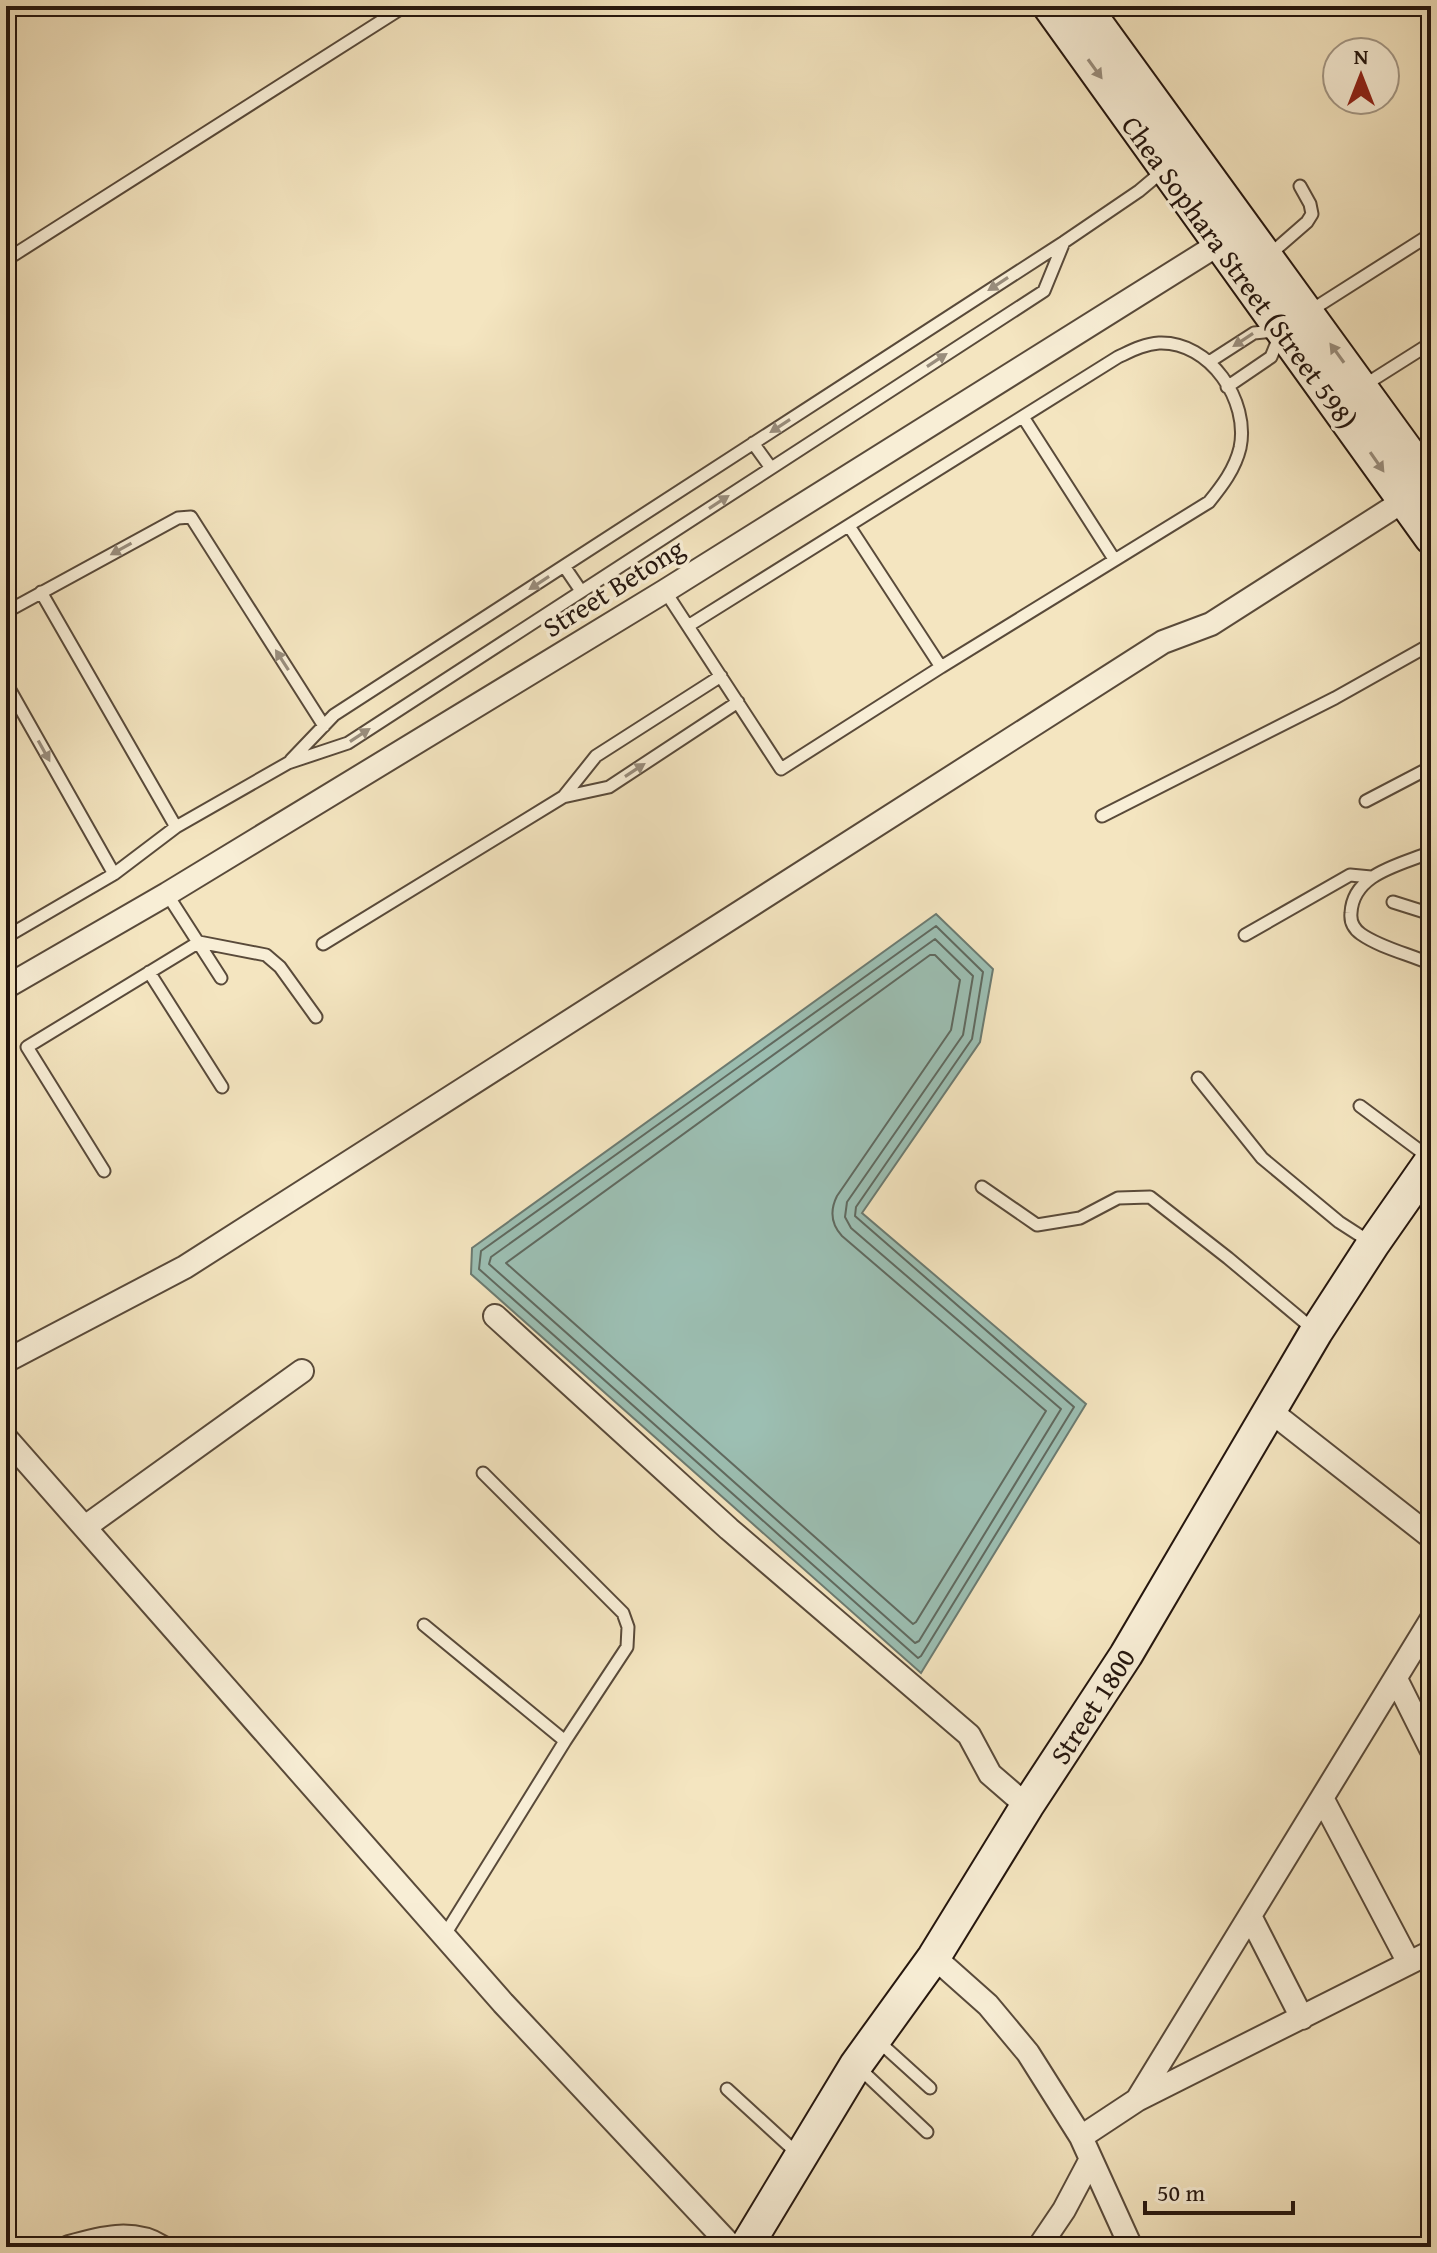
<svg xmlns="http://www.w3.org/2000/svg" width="1437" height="2253" viewBox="0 0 1437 2253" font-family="'Gentium Book Plus',serif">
<rect width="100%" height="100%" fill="#f4e5c0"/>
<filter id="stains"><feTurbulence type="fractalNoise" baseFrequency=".0025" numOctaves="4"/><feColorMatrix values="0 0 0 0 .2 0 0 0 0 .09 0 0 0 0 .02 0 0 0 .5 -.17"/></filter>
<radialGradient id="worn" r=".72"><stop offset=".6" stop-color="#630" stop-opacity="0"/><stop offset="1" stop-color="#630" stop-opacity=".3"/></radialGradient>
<!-- water -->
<path fill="#9cbfb3" stroke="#6c7b71" stroke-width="2" d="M936,914L993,969L980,1042L862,1213L1086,1404L921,1673L471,1274L472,1248Z"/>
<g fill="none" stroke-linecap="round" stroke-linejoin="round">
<!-- shore -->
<path stroke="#606a60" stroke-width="2" d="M936,926L983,972L972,1039L856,1207L855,1216L1074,1407L921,1656L918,1658L479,1269L481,1251Z
M935,939L973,976L963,1035L847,1202L845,1217L851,1228L1061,1409L919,1641L915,1643L489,1264L491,1257Z
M930,955H935L960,980L951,1030L837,1196C830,1210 831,1224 842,1236L1046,1411L916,1622L913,1624L506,1263Z"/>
<defs>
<path id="lane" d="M1268,256L1307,222L1312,214L1310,204L1300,186
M9,258L405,6
M1310,311L1431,234
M1209,362L1254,333L1275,331
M1363,386L1431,343
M1227,387L1271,357L1280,335
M1023,417L1114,559
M753,443L771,468
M564,566L581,591
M665,591L781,769L941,667
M41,592L176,827
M6,612L178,518L191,517L324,726
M688,626L1118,357C1131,351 1144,344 1159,343C1210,341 1250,401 1240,448C1235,469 1222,486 1209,502L941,667L849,526
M6,683L114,874
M291,760L334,715L1064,242L1139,191L1164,170
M564,796L596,756L721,676
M1366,801L1431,767
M1102,816L1335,698L1431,644
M1431,852C1401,865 1353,873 1351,913C1350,922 1354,929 1361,934C1381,948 1409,954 1431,964
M167,894L221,978
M1393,902L1431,914
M1245,935L1350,875L1371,877
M6,937L114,874L176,827L288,763L348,743L1044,291L1064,242
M323,944L563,797L609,787L738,702
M149,972L222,1087
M1198,1078L1262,1158L1339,1222L1370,1242
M1360,1106L1431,1159
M104,1171L27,1047L199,942L266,955L280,967L316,1017
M982,1187L1037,1225L1080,1218L1118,1198L1150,1197L1228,1258L1314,1330
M424,1625L565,1741
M444,1936L565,1741L627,1647L628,1627L623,1613L483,1473
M877,2040L930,2088
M858,2067L927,2132
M727,2089L798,2154"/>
<path id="street" d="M6,987L167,894L665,591L1230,237
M495,1316L729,1529L969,1735L990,1774L1027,1806
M6,1361L185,1267L1163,642L1211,624L1416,493
M1269,1410L1431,1537
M6,1438L503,2003L732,2247
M85,1527L302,1371
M1396,1679L1431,1749
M1322,1798L1409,1963
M1250,1916L1302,2018
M934,1957L988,2005L1028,2053L1081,2137L1131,2247
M1137,2100L1431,1620
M1081,2137L1137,2100L1431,1952
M69,2247C100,2238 133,2229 162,2247
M1039,2247L1064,2210L1091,2159"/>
<path id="secondary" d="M1049,6L1431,538
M1084,6L1431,484
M746,2247L856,2065L934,1957L1027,1806L1126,1655L1316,1332L1373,1244L1431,1161"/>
</defs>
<!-- lane casing -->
<use href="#lane" stroke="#594a3a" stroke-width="15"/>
<!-- street casing -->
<use href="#street" stroke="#594a3a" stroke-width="26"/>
<!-- secondary casing -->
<use href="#secondary" stroke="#25160e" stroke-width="36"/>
<!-- lane -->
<use href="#lane" stroke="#f8eed6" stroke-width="11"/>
<!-- street -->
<use href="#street" stroke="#f8eed6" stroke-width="22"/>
<!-- secondary -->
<use href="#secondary" stroke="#f8eed6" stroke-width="32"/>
</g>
<!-- one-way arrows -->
<defs><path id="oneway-solid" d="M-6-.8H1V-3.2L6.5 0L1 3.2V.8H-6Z" transform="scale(2)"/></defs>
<g fill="#998d7c">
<use href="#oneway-solid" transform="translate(1095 69) rotate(54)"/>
<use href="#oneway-solid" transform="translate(998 284) rotate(147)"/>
<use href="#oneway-solid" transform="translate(1243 340) rotate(147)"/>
<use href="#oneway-solid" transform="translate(1337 353) rotate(-126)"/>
<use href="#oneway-solid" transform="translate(937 360) rotate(-33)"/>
<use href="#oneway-solid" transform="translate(780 426) rotate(147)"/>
<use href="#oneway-solid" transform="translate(1377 462) rotate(55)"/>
<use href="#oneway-solid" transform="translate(719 502) rotate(-33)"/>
<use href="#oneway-solid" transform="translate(121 549) rotate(151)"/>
<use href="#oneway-solid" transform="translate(539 583) rotate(147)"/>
<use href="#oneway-solid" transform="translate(282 660) rotate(-123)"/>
<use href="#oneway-solid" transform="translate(360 735) rotate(-33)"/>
<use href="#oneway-solid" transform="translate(44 751) rotate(61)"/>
<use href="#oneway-solid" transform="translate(635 770) rotate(-33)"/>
</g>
<g text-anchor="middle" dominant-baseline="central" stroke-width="7" stroke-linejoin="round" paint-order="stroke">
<!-- street labels -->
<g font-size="28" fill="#25160e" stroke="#f8eed6">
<text transform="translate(1240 272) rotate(54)">Chea Sophara Street (Street 598)</text>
<text transform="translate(613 587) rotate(-32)">Street Betong</text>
<text transform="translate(1092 1706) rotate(-57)">Street 1800</text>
</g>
</g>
<!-- margin -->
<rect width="1437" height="2253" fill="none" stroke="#f4e5c0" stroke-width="32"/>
<rect x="8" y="8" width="1421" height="2237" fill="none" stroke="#25160e" stroke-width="4"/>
<rect x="16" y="16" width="1405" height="2221" fill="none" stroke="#25160e" stroke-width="2"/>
<!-- north arrow -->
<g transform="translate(1361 76)"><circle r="38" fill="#f8eed6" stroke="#a49886" stroke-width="2"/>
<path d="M0-6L14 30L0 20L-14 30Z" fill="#8f2418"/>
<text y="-12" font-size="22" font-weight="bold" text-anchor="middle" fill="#25160e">N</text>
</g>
<!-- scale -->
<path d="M1145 2201v12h148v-12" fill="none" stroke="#25160e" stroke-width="4"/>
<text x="1157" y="2201" font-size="24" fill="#25160e" stroke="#f8eed6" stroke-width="6" paint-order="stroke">50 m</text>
<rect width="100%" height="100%" filter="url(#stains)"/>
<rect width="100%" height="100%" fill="url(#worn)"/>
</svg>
